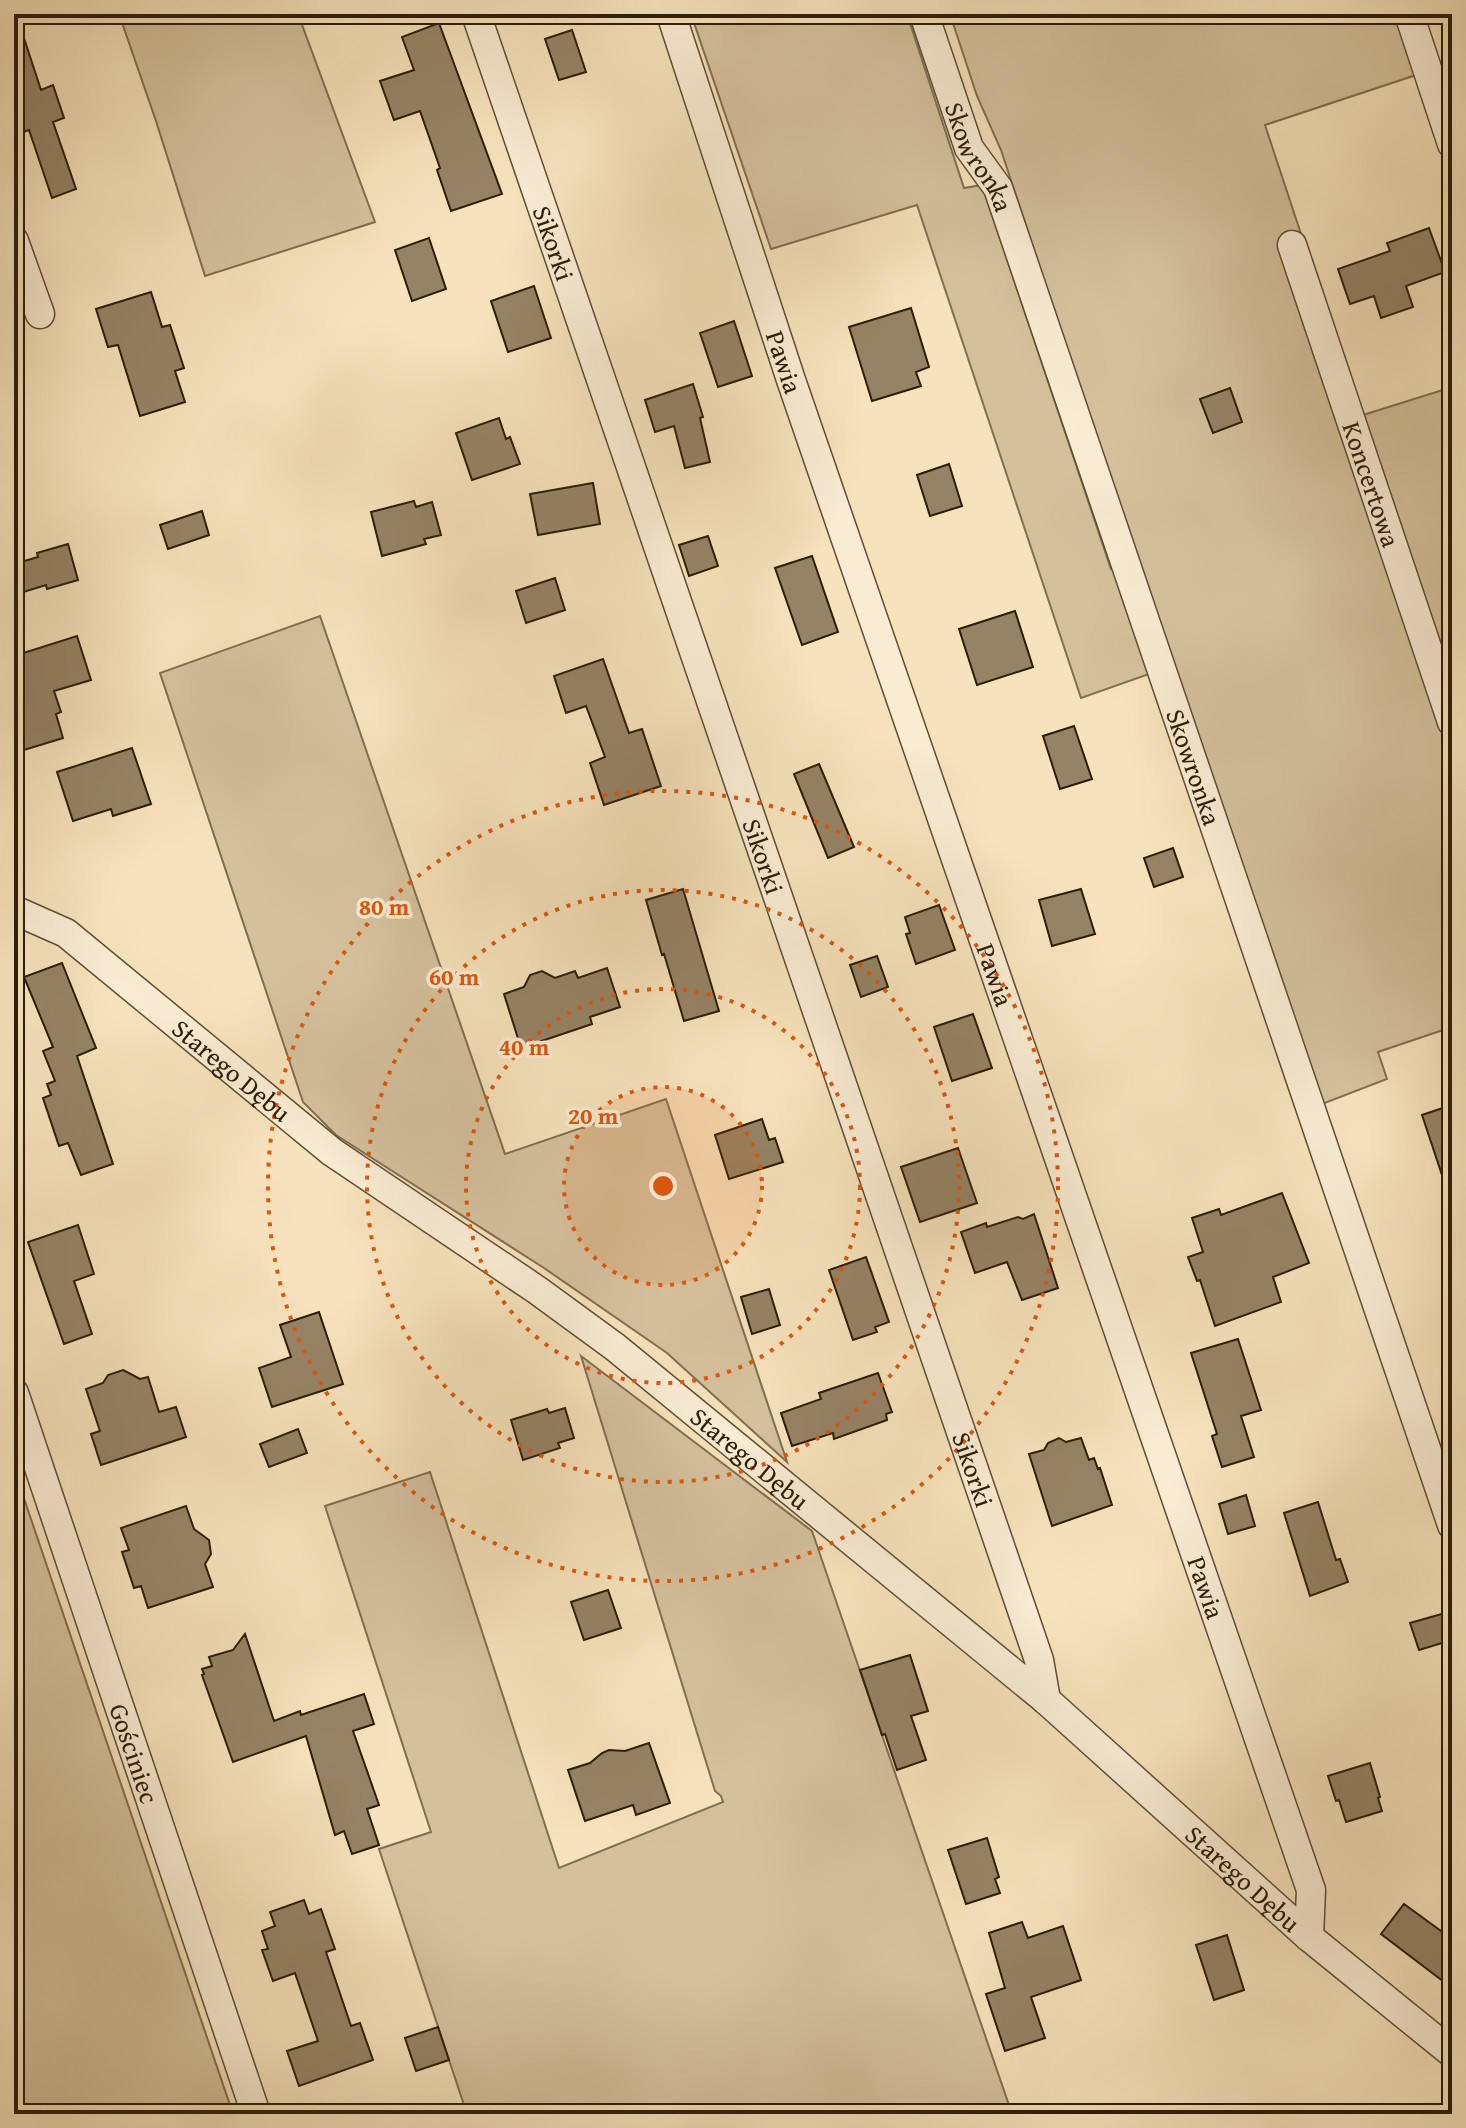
<svg xmlns="http://www.w3.org/2000/svg" width="1466" height="2128" viewBox="0 0 1466 2128" font-family="'Gentium Book Plus',serif">
<rect width="100%" height="100%" fill="#f6e2bb"/>
<filter id="stains"><feTurbulence type="fractalNoise" baseFrequency=".0025" numOctaves="4"/><feColorMatrix values="0 0 0 0 .2 0 0 0 0 .09 0 0 0 0 .02 0 0 0 .5 -.17"/></filter>
<radialGradient id="worn" r=".72"><stop offset=".6" stop-color="#630" stop-opacity="0"/><stop offset="1" stop-color="#630" stop-opacity=".3"/></radialGradient>
<!-- green -->
<path fill="#d4c19c" stroke="#806f52" stroke-width="2" d="M119,14H319L301,22L375,222L205,276L156,121Z
M691,14H907L964,188L982,185L1111,569L1117,568L1155,672L1081,698L917,205L771,249Z
M950,14H1396L1416,75L1265,125L1301,234L1286,239L1452,734V1027L1378,1052L1387,1079L1317,1106L1001,150L977,96Z
M1452,387V682L1360,416Z
M320,616L505,1154L666,1099L787,1462L667,1353L544,1268L336,1135L303,1102L160,673Z
M581,1356L812,1531L1012,2114H467L379,1849L431,1832L325,1506L430,1472L559,1868L723,1802L721,1796L715,1791Z
M14,1469L233,2114H14Z"/>
<!-- building -->
<path fill="#958365" stroke="#2c1d07" stroke-width="2" d="M19,23L41,90L53,85L64,118L53,122L76,189L52,198L29,130L14,135V24Z
M439,23L502,194L451,211L437,170L440,168L420,111L394,120L380,81L414,70L402,37Z
M572,30L586,72L559,80L545,39Z
M1429,228L1445,272L1406,286L1413,307L1381,318L1374,296L1350,304L1338,269L1390,251L1387,243Z
M429,238L446,289L412,301L395,250Z
M534,286L551,338L508,352L491,301Z
M151,292L162,327L170,325L184,368L175,371L185,402L140,416L118,345L108,347L96,309Z
M911,308L929,367L916,372L921,386L872,401L849,327Z
M734,321L752,376L718,387L700,333Z
M693,384L703,417L700,418L710,462L685,468L674,426L655,432L645,400Z
M1230,388L1242,422L1213,433L1200,399Z
M499,418L506,439L510,437L520,464L472,480L456,433Z
M949,464L962,506L930,516L917,475Z
M593,483L600,524L538,535L530,494Z
M414,501L416,507L432,502L441,535L424,539L426,544L382,556L371,512Z
M202,511L209,535L168,549L160,525Z
M708,536L718,566L689,576L679,545Z
M68,544L78,580L47,589L46,585L14,595V564L38,557L37,553Z
M812,556L838,632L802,645L775,568Z
M555,578L565,610L526,623L516,591Z
M1015,611L1033,667L977,685L959,629Z
M77,636L91,680L54,691L61,712L56,714L63,738L24,750L14,718V656Z
M603,659L629,733L642,729L661,786L604,805L590,763L605,757L586,706L566,713L554,676Z
M1074,726L1092,779L1060,789L1043,736Z
M132,748L151,804L113,816L111,809L73,821L57,772Z
M819,764L854,847L828,858L794,774Z
M1173,848L1183,877L1154,887L1144,858Z
M683,889L719,1011L684,1021L664,954L662,955L646,900Z
M1081,889L1095,934L1052,946L1039,900Z
M939,905L955,950L916,964L906,934L910,933L905,917Z
M877,956L888,987L861,997L850,965Z
M62,963L96,1048L77,1056L113,1164L81,1175L68,1143L59,1146L43,1098L51,1095L47,1084L55,1081L43,1051L53,1047L24,977Z
M607,968L620,1007L590,1017L592,1024L521,1048L504,994L524,987L530,975L542,971L555,978L575,971L578,978Z
M973,1014L992,1068L952,1081L934,1027Z
M1452,1105V1189L1447,1190L1422,1115Z
M762,1119L769,1140L775,1138L783,1162L729,1179L715,1135Z
M958,1148L977,1203L920,1222L901,1167Z
M1282,1193L1309,1263L1273,1277L1281,1302L1215,1326L1200,1280L1197,1281L1188,1257L1203,1252L1192,1218L1219,1209L1221,1215Z
M1034,1214L1058,1288L1022,1300L1007,1262L975,1273L961,1232L986,1223L987,1227L1018,1217L1023,1219Z
M78,1225L94,1274L74,1281L92,1334L64,1344L28,1242Z
M866,1257L889,1322L875,1327L877,1332L853,1340L829,1270Z
M769,1289L780,1325L752,1334L741,1297Z
M319,1312L343,1384L272,1407L259,1368L291,1357L280,1325Z
M1238,1339L1261,1410L1241,1416L1254,1457L1222,1467L1212,1436L1217,1434L1191,1353Z
M123,1370L140,1379L148,1377L159,1412L176,1407L186,1437L101,1465L91,1434L100,1431L86,1389L103,1383L108,1375Z
M878,1373L892,1412L886,1414L887,1420L834,1439L833,1433L792,1446L781,1413L821,1399L819,1393Z
M565,1408L574,1438L558,1443L560,1448L523,1460L511,1420L547,1409L549,1413Z
M298,1429L307,1453L269,1467L260,1444Z
M1059,1438L1066,1442L1081,1438L1089,1460L1094,1458L1098,1469L1100,1468L1112,1505L1052,1526L1029,1454L1044,1450L1048,1443Z
M1246,1495L1255,1526L1228,1534L1219,1504Z
M1318,1502L1336,1560L1340,1559L1348,1582L1310,1596L1284,1513Z
M186,1506L194,1529L209,1540L211,1554L205,1564L213,1587L148,1608L141,1586L134,1588L122,1552L129,1550L121,1528Z
M608,1590L621,1628L584,1640L571,1602Z
M1452,1611V1640L1419,1650L1410,1623Z
M245,1634L274,1721L300,1711L301,1715L364,1694L374,1724L353,1731L379,1805L367,1809L379,1845L352,1854L344,1831L335,1835L306,1736L233,1762L202,1675L204,1674L202,1669L212,1666L209,1657L233,1650Z
M910,1655L928,1711L911,1716L926,1760L897,1770L885,1734L882,1735L860,1670Z
M649,1743L670,1803L636,1815L633,1805L585,1821L568,1770L590,1763L602,1753L609,1750L625,1751Z
M1370,1763L1380,1797L1378,1798L1382,1811L1346,1822L1339,1800L1336,1801L1328,1776Z
M987,1838L999,1877L995,1879L1000,1893L966,1904L948,1850Z
M304,1900L309,1914L321,1909L335,1949L326,1952L351,2026L360,2023L373,2060L299,2086L287,2051L318,2041L295,1973L273,1981L262,1950L268,1949L262,1931L275,1926L270,1912Z
M1404,1904L1452,1939V1988L1381,1934Z
M1022,1922L1028,1938L1063,1926L1081,1980L1031,1997L1045,2038L1005,2051L986,1994L1005,1988L989,1933Z
M1227,1935L1244,1990L1214,2000L1196,1945Z
M438,2027L449,2060L416,2071L405,2038Z"/>
<g fill="none" stroke-linecap="round" stroke-linejoin="round">
<defs>
<g id="minor">
<path id="s1" d="M476,14L1039,1660L1046,1700"/>
<path id="s2" d="M671,14L791,380L1311,1890L1309,1937"/>
<path id="s3" d="M924,14L969,148L998,188L1452,1525"/>
<path d="M1409,14L1452,144"/>
<path d="M14,241L40,314"/>
<path id="s4" d="M1292,245L1452,722"/>
<path id="s5" d="M14,910L66,933L332,1152L537,1290L615,1347L1046,1700L1309,1937L1452,2053"/>
<path id="s6" d="M14,1393L256,2114"/>
</g>
</defs>
<!-- minor casing -->
<use href="#minor" stroke="#5e4e34" stroke-width="31"/>
<!-- minor -->
<use href="#minor" stroke="#f9ecd3" stroke-width="28"/>
</g>
<!-- distance rings -->
<circle cx="663" cy="1186" r="99" fill="#df560c" fill-opacity=".12"/>
<g fill="none" stroke="#df560c" stroke-width="4" stroke-dasharray="4 8">
<circle cx="663" cy="1186" r="99"/>
<circle cx="663" cy="1186" r="197"/>
<circle cx="663" cy="1186" r="296"/>
<circle cx="663" cy="1186" r="395"/>
</g>
<g text-anchor="middle" dominant-baseline="central" stroke-width="7" stroke-linejoin="round" paint-order="stroke">
<!-- street labels -->
<g font-size="26" fill="#2c1d07" stroke="#f9ecd3">
<text stroke="none"><textPath href="#s3" startOffset="154">Skowronka</textPath></text>
<text stroke="none"><textPath href="#s1" startOffset="242">Sikorki</textPath></text>
<text stroke="none"><textPath href="#s2" startOffset="366">Pawia</textPath></text>
<text stroke="none"><textPath href="#s4" startOffset="252">Koncertowa</textPath></text>
<text stroke="none"><textPath href="#s3" startOffset="802">Skowronka</textPath></text>
<text stroke="none"><textPath href="#s1" startOffset="890">Sikorki</textPath></text>
<text stroke="none"><textPath href="#s2" startOffset="1014">Pawia</textPath></text>
<text stroke="none"><textPath href="#s5" startOffset="272">Starego Dębu</textPath></text>
<text stroke="none"><textPath href="#s5" startOffset="920">Starego Dębu</textPath></text>
<text stroke="none"><textPath href="#s1" startOffset="1538">Sikorki</textPath></text>
<text stroke="none"><textPath href="#s2" startOffset="1662">Pawia</textPath></text>
<text stroke="none"><textPath href="#s6" startOffset="380">Gościniec</textPath></text>
<text stroke="none"><textPath href="#s5" startOffset="1568">Starego Dębu</textPath></text>
</g>
</g>
<circle cx="663" cy="1186" r="12" fill="#df560c" stroke="#f9ecd3" stroke-width="4"/>
<g font-size="24" text-anchor="middle" font-weight="bold" fill="#df560c" stroke="#f9ecd3" stroke-width="7" stroke-linejoin="round" paint-order="stroke">
<text x="384" y="915">80 m</text>
<text x="454" y="985">60 m</text>
<text x="524" y="1055">40 m</text>
<text x="593" y="1124">20 m</text>
</g>
<!-- margin -->
<rect width="1466" height="2128" fill="none" stroke="#f6e2bb" stroke-width="48"/>
<rect x="16" y="16" width="1434" height="2096" fill="none" stroke="#2c1d07" stroke-width="4"/>
<rect x="24" y="24" width="1418" height="2080" fill="none" stroke="#2c1d07" stroke-width="2"/>
<rect width="100%" height="100%" filter="url(#stains)"/>
<rect width="100%" height="100%" fill="url(#worn)"/>
</svg>
